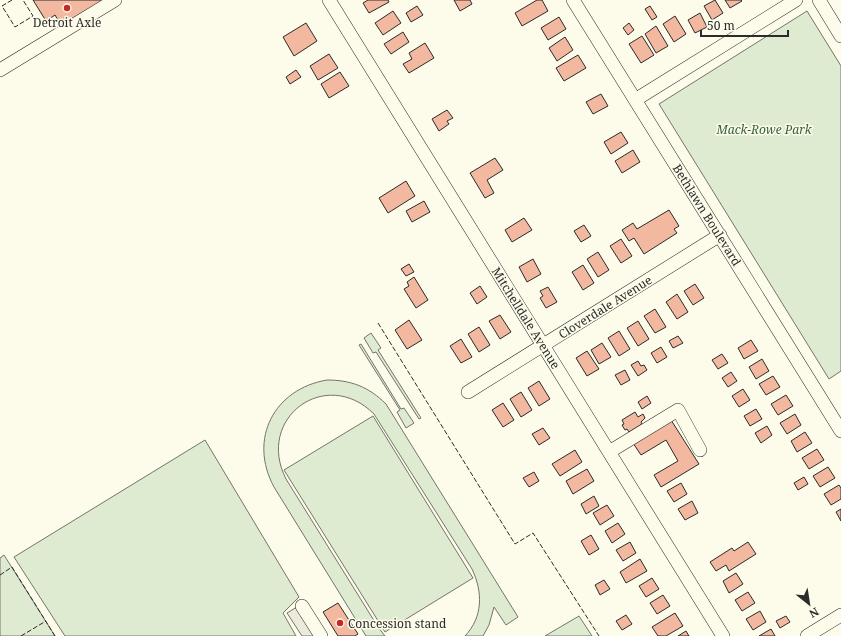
<svg xmlns="http://www.w3.org/2000/svg" width="841" height="636" viewBox="0 0 841 636" font-family="'Noto Serif',serif">
<rect width="100%" height="100%" fill="#fdfbea"/>
<!-- green -->
<path fill="#deebd1" stroke="#74746e" d="M807,11L841,66V371L829,379L659,104Z
M371,333L381,348L378,350L421,418L419,419L376,352L373,353L364,338Z
M361,344L401,409L404,408L414,423L406,428L397,412L400,410L359,345Z
M327,380C351,380 369,387 386,404L518,617L506,625L494,607L489,625L483,636H465C483,617 483,592 472,569L374,414C326,366 255,418 286,479L378,627L385,636H366L274,487C248,439 274,389 327,380Z
M373,416L473,578L385,632L284,470Z
M205,440L299,597L283,613L296,636H65L14,557Z
M4,555L55,636H0V558Z
M579,616L592,636H545Z"/>
<!-- parking -->
<path fill="#eceadb" stroke="#74746e" d="M305,602L326,636H302L287,613Z"/>
<!-- building -->
<path fill="#f2b8a0" stroke="#2b2b2b" d="M33,0H110L63,29L55,15L46,21Z
M368,0H388L389,2L369,13L363,3Z
M454,0H470L472,4L460,11Z
M537,0H542L548,11L522,26L515,13Z
M715,0L723,13L712,20L704,6Z
M725,0H741L742,1L730,8Z
M417,6L423,15L411,22L406,13Z
M650,6L657,17L652,20L645,9Z
M393,11L401,23L383,35L375,23Z
M700,13L707,27L695,33L688,20Z
M675,16L686,34L674,42L663,24Z
M559,17L566,29L548,40L541,28Z
M306,23L317,41L294,56L283,37Z
M629,23L634,30L628,35L623,28Z
M656,26L668,46L656,53L645,34Z
M403,32L409,42L391,54L384,44Z
M642,36L654,55L641,63L629,44Z
M565,37L573,50L557,61L549,48Z
M425,43L434,58L409,73L403,64L412,59L409,53Z
M329,54L338,68L318,80L310,66Z
M578,55L586,68L564,81L556,68Z
M296,70L301,77L290,84L286,77Z
M340,72L349,86L329,98L321,84Z
M601,94L608,106L593,114L586,102Z
M447,110L453,118L447,121L449,124L439,131L432,119Z
M621,132L628,143L611,154L604,142Z
M633,150L640,162L622,173L615,161Z
M495,158L503,170L487,180L494,193L485,198L470,173Z
M406,181L415,196L388,213L379,198Z
M424,201L430,212L412,222L406,211Z
M669,210L679,226L674,229L677,233L644,254L634,238L629,241L622,230L633,223L637,229Z
M524,218L532,230L512,242L505,230Z
M584,225L591,236L581,242L574,231Z
M621,239L632,256L621,263L610,246Z
M598,252L609,270L598,277L587,259Z
M533,259L541,274L527,282L519,267Z
M409,264L414,272L406,276L401,269Z
M583,265L594,283L583,290L572,272Z
M414,277L428,300L416,308L404,289L409,286L407,282Z
M695,284L704,298L693,305L684,291Z
M480,286L487,297L477,304L470,293Z
M548,287L557,302L546,308L540,298L543,296L540,291Z
M677,294L688,312L677,319L666,302Z
M655,309L666,327L655,333L644,316Z
M500,315L511,332L500,339L489,321Z
M409,320L422,340L407,349L395,330Z
M638,321L649,339L638,346L627,328Z
M479,327L490,345L479,352L468,334Z
M619,331L630,349L619,356L608,338Z
M678,336L683,343L673,348L669,341Z
M461,339L472,357L461,363L450,346Z
M751,340L758,351L744,359L738,348Z
M602,343L611,357L599,364L591,350Z
M661,347L667,357L657,363L651,353Z
M587,351L599,369L587,376L576,358Z
M722,354L728,363L718,369L712,360Z
M762,359L769,371L756,379L749,367Z
M638,361L641,366L644,365L647,370L638,376L631,365Z
M625,370L630,380L621,385L615,375Z
M731,372L737,381L728,387L722,378Z
M773,376L780,387L766,395L759,384Z
M539,381L550,399L539,406L528,388Z
M743,389L750,400L739,407L732,396Z
M521,392L532,410L521,417L510,399Z
M786,395L793,406L778,415L771,404Z
M647,396L651,403L642,409L638,402Z
M503,403L514,420L503,427L492,410Z
M756,409L762,419L750,426L744,416Z
M635,412L638,417L643,414L645,418L641,422L642,424L629,432L627,429L625,430L622,425L624,424L622,420Z
M795,414L801,425L787,434L780,423Z
M671,420L699,464L661,487L654,475L678,461L666,440L641,455L633,443Z
M767,426L772,435L761,443L755,433Z
M543,428L550,438L539,445L532,434Z
M805,432L812,443L797,452L791,441Z
M817,449L824,460L809,469L802,458Z
M575,450L582,462L560,476L552,464Z
M828,467L835,478L820,487L813,476Z
M587,469L594,481L573,494L566,481Z
M534,472L539,481L529,487L523,478Z
M804,477L808,484L798,490L794,483Z
M681,483L687,494L674,502L667,491Z
M839,485L841,488V499L831,505L824,494Z
M594,496L599,506L586,514L581,504Z
M692,501L698,513L685,520L678,509Z
M607,505L614,516L600,525L593,513Z
M841,509V521L836,512Z
M618,523L625,534L612,543L605,531Z
M591,535L599,549L589,555L581,541Z
M630,542L636,553L623,561L616,550Z
M748,542L756,554L729,571L726,565L716,571L710,562L732,548L734,551Z
M640,559L647,571L626,583L620,572Z
M736,573L743,584L729,593L723,581Z
M652,578L659,589L646,597L639,586Z
M604,580L610,589L600,595L595,585Z
M748,592L755,603L742,611L735,600Z
M663,595L670,606L657,614L650,603Z
M338,603L358,634L355,636H338L323,612Z
M760,611L766,622L753,630L746,619Z
M675,613L683,626L666,636H658L652,627Z
M626,615L632,624L622,630L616,621Z
M786,616L790,622L780,628L776,621Z
M771,629L775,636H759Z
M686,631L689,636H678Z"/>
<g fill="none" stroke-linecap="round" stroke-linejoin="round">
<defs>
<path id="minor" d="M329,0L723,636
M573,0L841,431
M819,0L841,36
M0,70L115,0
M635,100L796,0
M468,392L720,235
M609,452L678,410L700,450
M302,606L321,636
M807,636L841,615"/>
</defs>
<!-- minor casing -->
<use href="#minor" stroke="#2b2b2b" stroke-width="14"/>
<!-- minor -->
<use href="#minor" stroke="#fdfbea" stroke-width="13"/>
<!-- fence -->
<path stroke="#2b2b2b" stroke-width="1" stroke-dasharray="5 2" stroke-linecap="butt" d="M12,0L2,6L15,27L33,16L23,0
M378,323L515,544L533,533L599,636
M0,575L12,567L55,636
M21,636L46,621"/>
</g>
<!-- markers -->
<g fill="#c62828" stroke="#fdfbea" stroke-width="1.5">
<circle cx="67" cy="8" r="4"/>
<circle cx="340" cy="623" r="4"/>
</g>
<g text-anchor="middle" dominant-baseline="central" stroke-width="3" stroke-linejoin="round" paint-order="stroke">
<!-- poi labels -->
<g font-size="12" fill="#2b2b2b" stroke="#fdfbea">
<text x="67" y="22">Detroit Axle</text>
<text x="348" y="623" text-anchor="start">Concession stand</text>
</g>
<!-- park labels -->
<g font-size="12" font-style="italic" fill="#34623c" stroke="#fdfbea">
<text x="764" y="129">Mack-Rowe Park</text>
</g>
<!-- street labels -->
<g font-size="12" fill="#2b2b2b" stroke="#fdfbea">
<text transform="translate(707 215) rotate(58)">Bethlawn Boulevard</text>
<text transform="translate(605 307) rotate(-32)">Cloverdale Avenue</text>
<text transform="translate(526 318) rotate(58)">Mitchelldale Avenue</text>
</g>
</g>
<!-- north arrow -->
<g transform="translate(809 604) rotate(150)" stroke="#fdfbea" stroke-width="3" paint-order="stroke">
<path d="M0-3L7 15L0 10L-7 15Z" fill="#2b2b2b"/>
<text y="-6" font-size="11" font-weight="bold" text-anchor="middle" fill="#2b2b2b">N</text>
</g>
<!-- scale -->
<path d="M701 30v6h87v-6" fill="none" stroke="#2b2b2b" stroke-width="2"/>
<text x="707" y="30" font-size="12" fill="#2b2b2b" stroke="#fdfbea" stroke-width="3" paint-order="stroke">50 m</text>
</svg>
